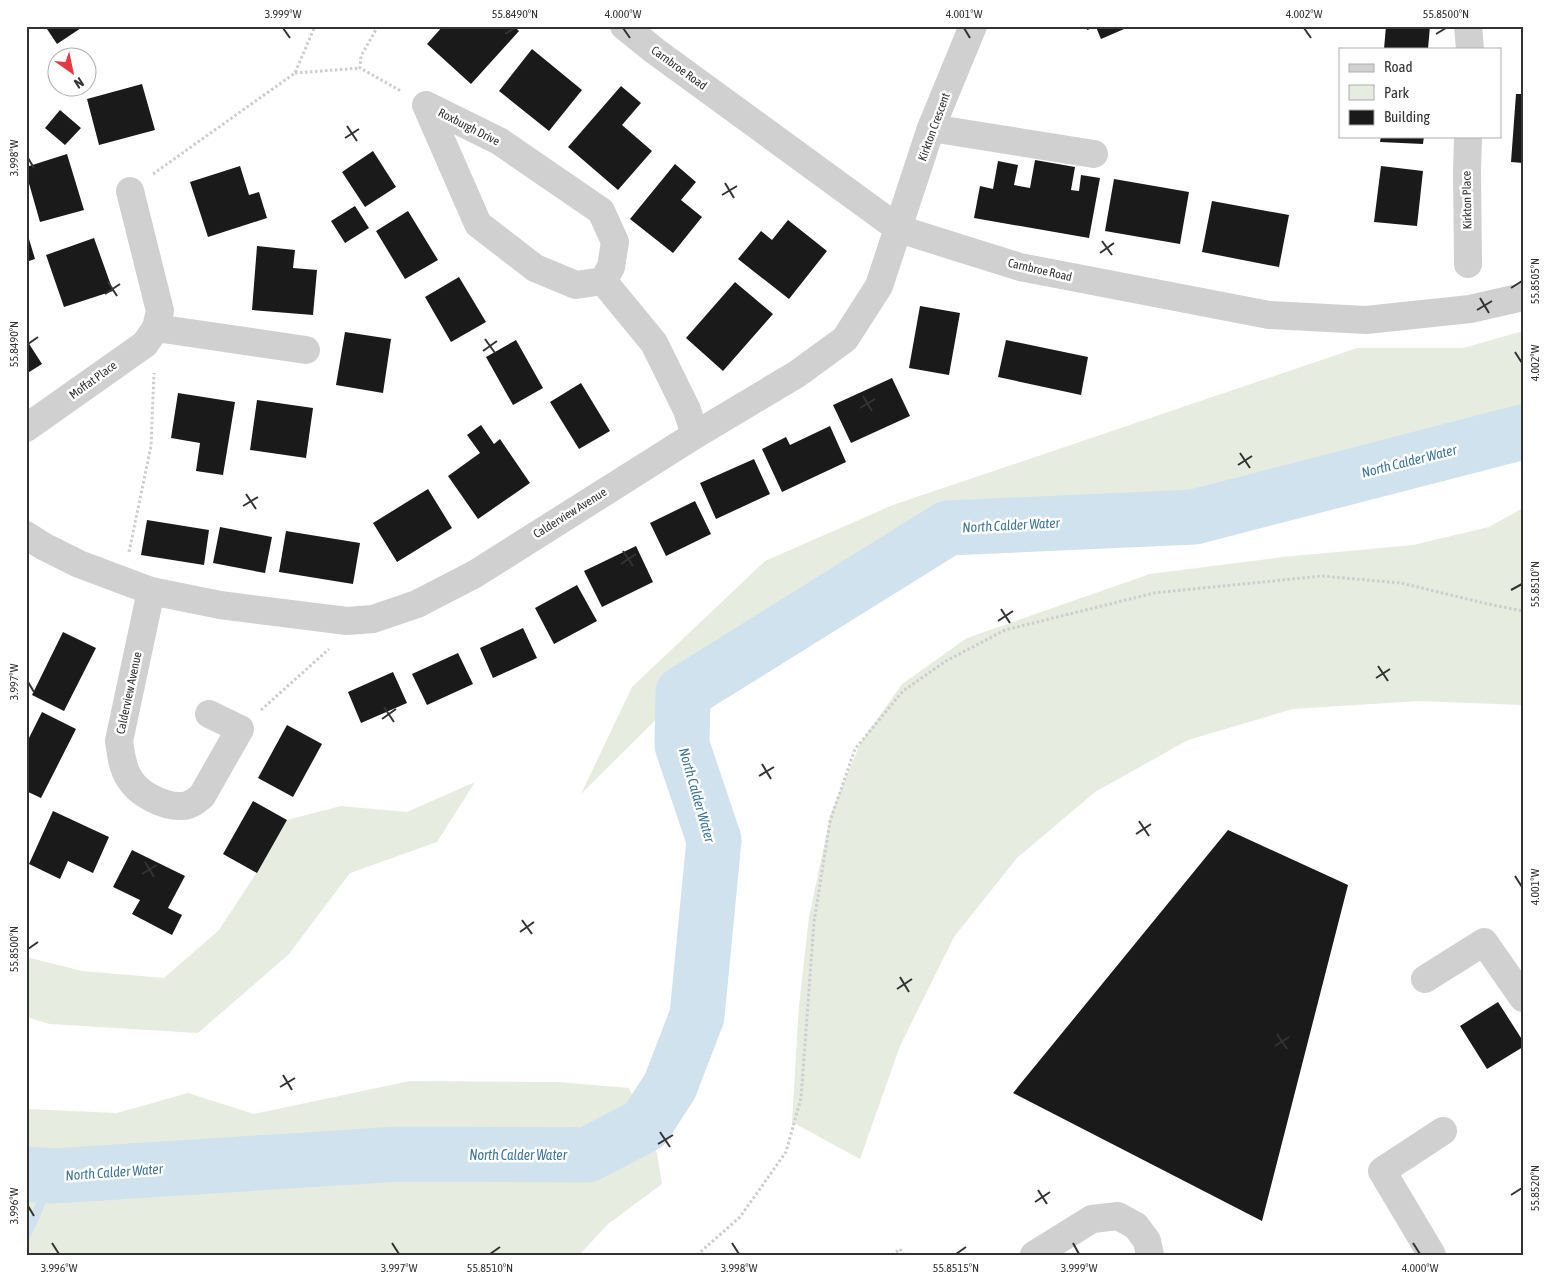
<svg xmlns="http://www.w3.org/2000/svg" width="1549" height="1281" viewBox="0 0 1549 1281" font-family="'Asap Condensed',sans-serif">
<rect width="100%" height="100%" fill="#fff"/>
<!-- green -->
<path fill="#e6ecdf" d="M1523,331V405L1491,419L1228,498L998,508L823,593L721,655L581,794L632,687L765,561L893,505L1357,348H1463Z
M1523,508V705L1419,701L1293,709L1188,740L1095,792L1017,858L954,937L900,1046L860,1159L792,1122L799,1006L809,917L831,813L861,742L902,684L967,638L1150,574L1283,557L1413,545L1489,527Z
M475,782L437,842L350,873L289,954L198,1033L50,1024L26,1017V957L82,971L164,978L219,930L257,872L287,820L341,806L407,812Z
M410,1081L558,1082L629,1088L657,1153L662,1184L608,1224L579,1255H26V1109L117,1113L188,1093L254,1114Z"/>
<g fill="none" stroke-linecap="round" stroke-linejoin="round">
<!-- stream -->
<path stroke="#cfe2ee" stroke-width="9" d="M26,1236L53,1176"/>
<!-- river -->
<path stroke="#cfe2ee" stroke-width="55" d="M26,1174L53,1176L399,1154L587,1155L645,1125L670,1086L697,1016L714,840L682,745L683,693L948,528L1194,517L1523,432"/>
</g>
<!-- building -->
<path fill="#1a1a1a" d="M45,26H84L57,44Z
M443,26H514L519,31L471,84L427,44Z
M1086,26H1131L1101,39L1096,27L1087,30Z
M1386,26H1430L1428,49H1384Z
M532,49L582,90L549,131L499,91Z
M142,84L155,130L99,145L87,99Z
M621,86L641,103L622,125L652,151L618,190L568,147Z
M1516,94H1523V163L1511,162Z
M60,110L81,128L65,145L45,128Z
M1381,136H1424L1423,144L1380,142Z
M373,151L396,187L365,207L342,172Z
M67,154L84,210L40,222L26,173V167Z
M1035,160L1075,167L1071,190L1079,191L1081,175L1100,178L1089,238L974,218L980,186L993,189L998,161L1018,165L1014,185L1030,188Z
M675,164L696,182L681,200L702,217L673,253L630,219Z
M240,166L249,195L259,192L267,218L208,237L190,182Z
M1381,166L1423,171L1417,226L1374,222Z
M1114,179L1189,192L1180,244L1105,231Z
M1212,201L1289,215L1279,267L1202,252Z
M355,206L369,228L345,243L331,221Z
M408,211L438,260L405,279L376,231Z
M788,220L827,251L789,299L738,259L761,231L772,240Z
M26,229L35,259L26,262Z
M94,238L113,291L64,307L46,255Z
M257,246L295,250L293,268L317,270L313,315L252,310Z
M459,277L486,322L451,342L425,297Z
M735,282L773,314L723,371L686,338Z
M920,306L960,313L949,375L909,368Z
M345,332L391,339L383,393L336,385Z
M26,339L42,364L26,374Z
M516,340L543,388L513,405L486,357Z
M1006,340L1088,357L1081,395L998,377Z
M892,378L910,416L851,443L833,405Z
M581,383L610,431L579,449L550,402Z
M178,393L235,402L223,475L196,471L200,443L171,438Z
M257,400L313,408L306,458L250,450Z
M481,425L494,444L500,439L530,483L478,519L448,476L480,453L467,435Z
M830,426L846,462L782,492L762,449L786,437L790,445Z
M754,459L770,494L716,519L700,483Z
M428,489L452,528L397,562L373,523Z
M695,501L711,534L666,556L650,523Z
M147,520L209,530L204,565L141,555Z
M220,527L272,537L265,573L213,563Z
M286,531L360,543L353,584L279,572Z
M636,546L653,582L602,607L584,571Z
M577,585L597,621L554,644L535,608Z
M523,628L537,658L493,678L480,648Z
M63,632L96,648L64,711L32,695Z
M458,653L473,684L427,705L412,674Z
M393,672L407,703L361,723L348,692Z
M42,712L76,729L41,798L26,791V744Z
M287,725L322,744L293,797L258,778Z
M253,801L287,820L257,873L223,854Z
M53,811L109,837L93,873L68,861L60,879L29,864Z
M1228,830L1348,885L1262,1221L1013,1093Z
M132,850L185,876L168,908L182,915L172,935L132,914L140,900L113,887Z
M1498,1002L1523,1041V1047L1487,1069L1460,1026Z"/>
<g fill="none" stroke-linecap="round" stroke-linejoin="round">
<!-- path -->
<path stroke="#cdcdcd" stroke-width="3" stroke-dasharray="2.5 2.5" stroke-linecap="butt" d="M378,26L361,56L360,68L401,91
M295,73L360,68
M153,174L295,73L315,26
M129,552L151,446L154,373
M261,710L329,649
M697,1255L740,1217L786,1152L801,1098L814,922L830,821L855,749L903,691L946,661L1005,630L1154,593L1321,576L1401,583L1488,604L1523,611
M892,1255L900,1249L904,1255"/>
<!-- minor -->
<path stroke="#d0d0d0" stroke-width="28" d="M624,26L655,51L899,229L1020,267L1269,315L1366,320L1470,309L1523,297
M1468,26L1470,49
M931,128L1094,154
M1468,136L1467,172L1468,264
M603,281L611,267L615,242L601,211L499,141L426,105L478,224L535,268L576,285L603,281L654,343L687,410L695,435
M156,328L306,350
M26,428L145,344L156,328L160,311L130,191
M26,535L43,546L79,564L151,591L220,605L347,621L373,619L417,604L475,574L695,435L797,374L845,339L879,286L931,128L973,26
M151,591L119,741C121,754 122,767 129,778C138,794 164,807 182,806C190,806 196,801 202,796L240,729L209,714
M1425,979L1484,942L1523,998
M1034,1255L1092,1219L1118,1216L1136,1226L1147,1241L1150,1255
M1432,1255L1382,1171L1443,1131"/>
</g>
<!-- ticks -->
<path fill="none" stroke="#333" stroke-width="2" d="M283,28L290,38M623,28L630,38M964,28L970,38M1304,28L1311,38M505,34L515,28M1436,34L1446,28M347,126L357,141M345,138L359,129M28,158L34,168M725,183L734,198M722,195L737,186M1102,241L1112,255M1100,253L1114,243M108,282L117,296M1511,288L1522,281M105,294L120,284M1480,298L1489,313M1477,310L1492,301M485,339L495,353M28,344L38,337M483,351L497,341M1515,352L1522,363M863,396L872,411M860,408L875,399M1240,453L1250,468M1238,465L1252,456M246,494L256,509M243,506L258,497M623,551L633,566M621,564L636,554M1511,590L1522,584M1001,609L1010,623M998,621L1013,611M1378,666L1388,681M1376,678L1390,669M28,682L34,692M384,707L394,722M382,719L396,709M762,764L771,779M759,776L774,767M1139,821L1149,836M1136,834L1151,824M145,862L154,877M142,874L157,865M1515,876L1522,887M522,920L532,934M520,932L534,922M28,949L38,942M900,977L909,992M897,989L912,979M1277,1034L1287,1049M1275,1046L1289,1037M283,1075L292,1090M280,1087L295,1078M660,1132L670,1147M658,1144L673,1135M1038,1190L1047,1204M1511,1195L1522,1188M1035,1202L1050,1192M28,1206L34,1216M52,1243L59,1254M392,1243L399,1254M732,1243L739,1254M1073,1243L1079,1254M1413,1243L1420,1254M490,1254L500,1247M956,1254L966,1247"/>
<g text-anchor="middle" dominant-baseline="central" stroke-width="5" stroke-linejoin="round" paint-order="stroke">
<!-- street labels -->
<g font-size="12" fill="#333" stroke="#fff">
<text transform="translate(679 68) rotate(36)">Carnbroe Road</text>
<text transform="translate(469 127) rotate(27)">Roxburgh Drive</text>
<text transform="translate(934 127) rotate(-70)">Kirkton Crescent</text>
<text transform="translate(1467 200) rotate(-91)">Kirkton Place</text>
<text transform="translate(1040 270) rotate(13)">Carnbroe Road</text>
<text transform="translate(93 380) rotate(-36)">Moffat Place</text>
<text transform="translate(570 513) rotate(-32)">Calderview Avenue</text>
<text transform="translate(129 693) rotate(-78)">Calderview Avenue</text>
</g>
<!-- water labels -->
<g font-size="14" font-style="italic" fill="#3f7597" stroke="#fff">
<text transform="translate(1409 461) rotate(-14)">North Calder Water</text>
<text transform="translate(1011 525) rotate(-3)">North Calder Water</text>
<text transform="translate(697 795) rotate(74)">North Calder Water</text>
<text x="518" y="1155">North Calder Water</text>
<text transform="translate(114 1172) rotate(-4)">North Calder Water</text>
</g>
</g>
<!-- border -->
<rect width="1549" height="1281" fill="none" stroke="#ffffff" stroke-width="55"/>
<!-- legend -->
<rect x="1339" y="48" width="162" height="90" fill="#ffffff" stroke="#adadad"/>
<rect x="1349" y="64" width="25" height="8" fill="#d0d0d0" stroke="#adadad"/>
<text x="1384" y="72" font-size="15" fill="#333333">Road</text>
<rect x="1349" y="85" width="25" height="15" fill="#e6ecdf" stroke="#adadad"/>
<text x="1384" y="98" font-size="15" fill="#333333">Park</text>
<rect x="1349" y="110" width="25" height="15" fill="#1a1a1a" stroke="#adadad"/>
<text x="1384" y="122" font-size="15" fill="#333333">Building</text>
<!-- north arrow -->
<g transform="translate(72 72) rotate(147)"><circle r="24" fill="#ffffff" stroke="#adadad"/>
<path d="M0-4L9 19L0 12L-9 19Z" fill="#e63946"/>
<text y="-8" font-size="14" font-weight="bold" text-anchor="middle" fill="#333333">N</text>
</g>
<rect x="28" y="28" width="1494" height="1226" fill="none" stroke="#333" stroke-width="2"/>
<g font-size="12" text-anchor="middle" fill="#333">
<text x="283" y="18">3.999°W</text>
<text x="515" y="18">55.8490°N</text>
<text x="623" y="18">4.000°W</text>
<text x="964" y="18">4.001°W</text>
<text x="1304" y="18">4.002°W</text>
<text x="1446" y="18">55.8500°N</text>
<text transform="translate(14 158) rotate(-90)" y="4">3.998°W</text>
<text transform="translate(1535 281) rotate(-90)" y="4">55.8505°N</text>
<text transform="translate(14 344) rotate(-90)" y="4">55.8490°N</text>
<text transform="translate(1535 363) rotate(-90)" y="4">4.002°W</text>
<text transform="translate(1535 584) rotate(-90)" y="4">55.8510°N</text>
<text transform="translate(14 682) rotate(-90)" y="4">3.997°W</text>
<text transform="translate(1535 887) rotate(-90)" y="4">4.001°W</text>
<text transform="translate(14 949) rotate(-90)" y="4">55.8500°N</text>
<text transform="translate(1535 1188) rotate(-90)" y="4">55.8520°N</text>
<text transform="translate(14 1206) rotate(-90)" y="4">3.996°W</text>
<text x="59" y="1272">3.996°W</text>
<text x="399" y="1272">3.997°W</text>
<text x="490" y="1272">55.8510°N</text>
<text x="739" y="1272">3.998°W</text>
<text x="956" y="1272">55.8515°N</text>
<text x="1079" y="1272">3.999°W</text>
<text x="1420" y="1272">4.000°W</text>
</g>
</svg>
